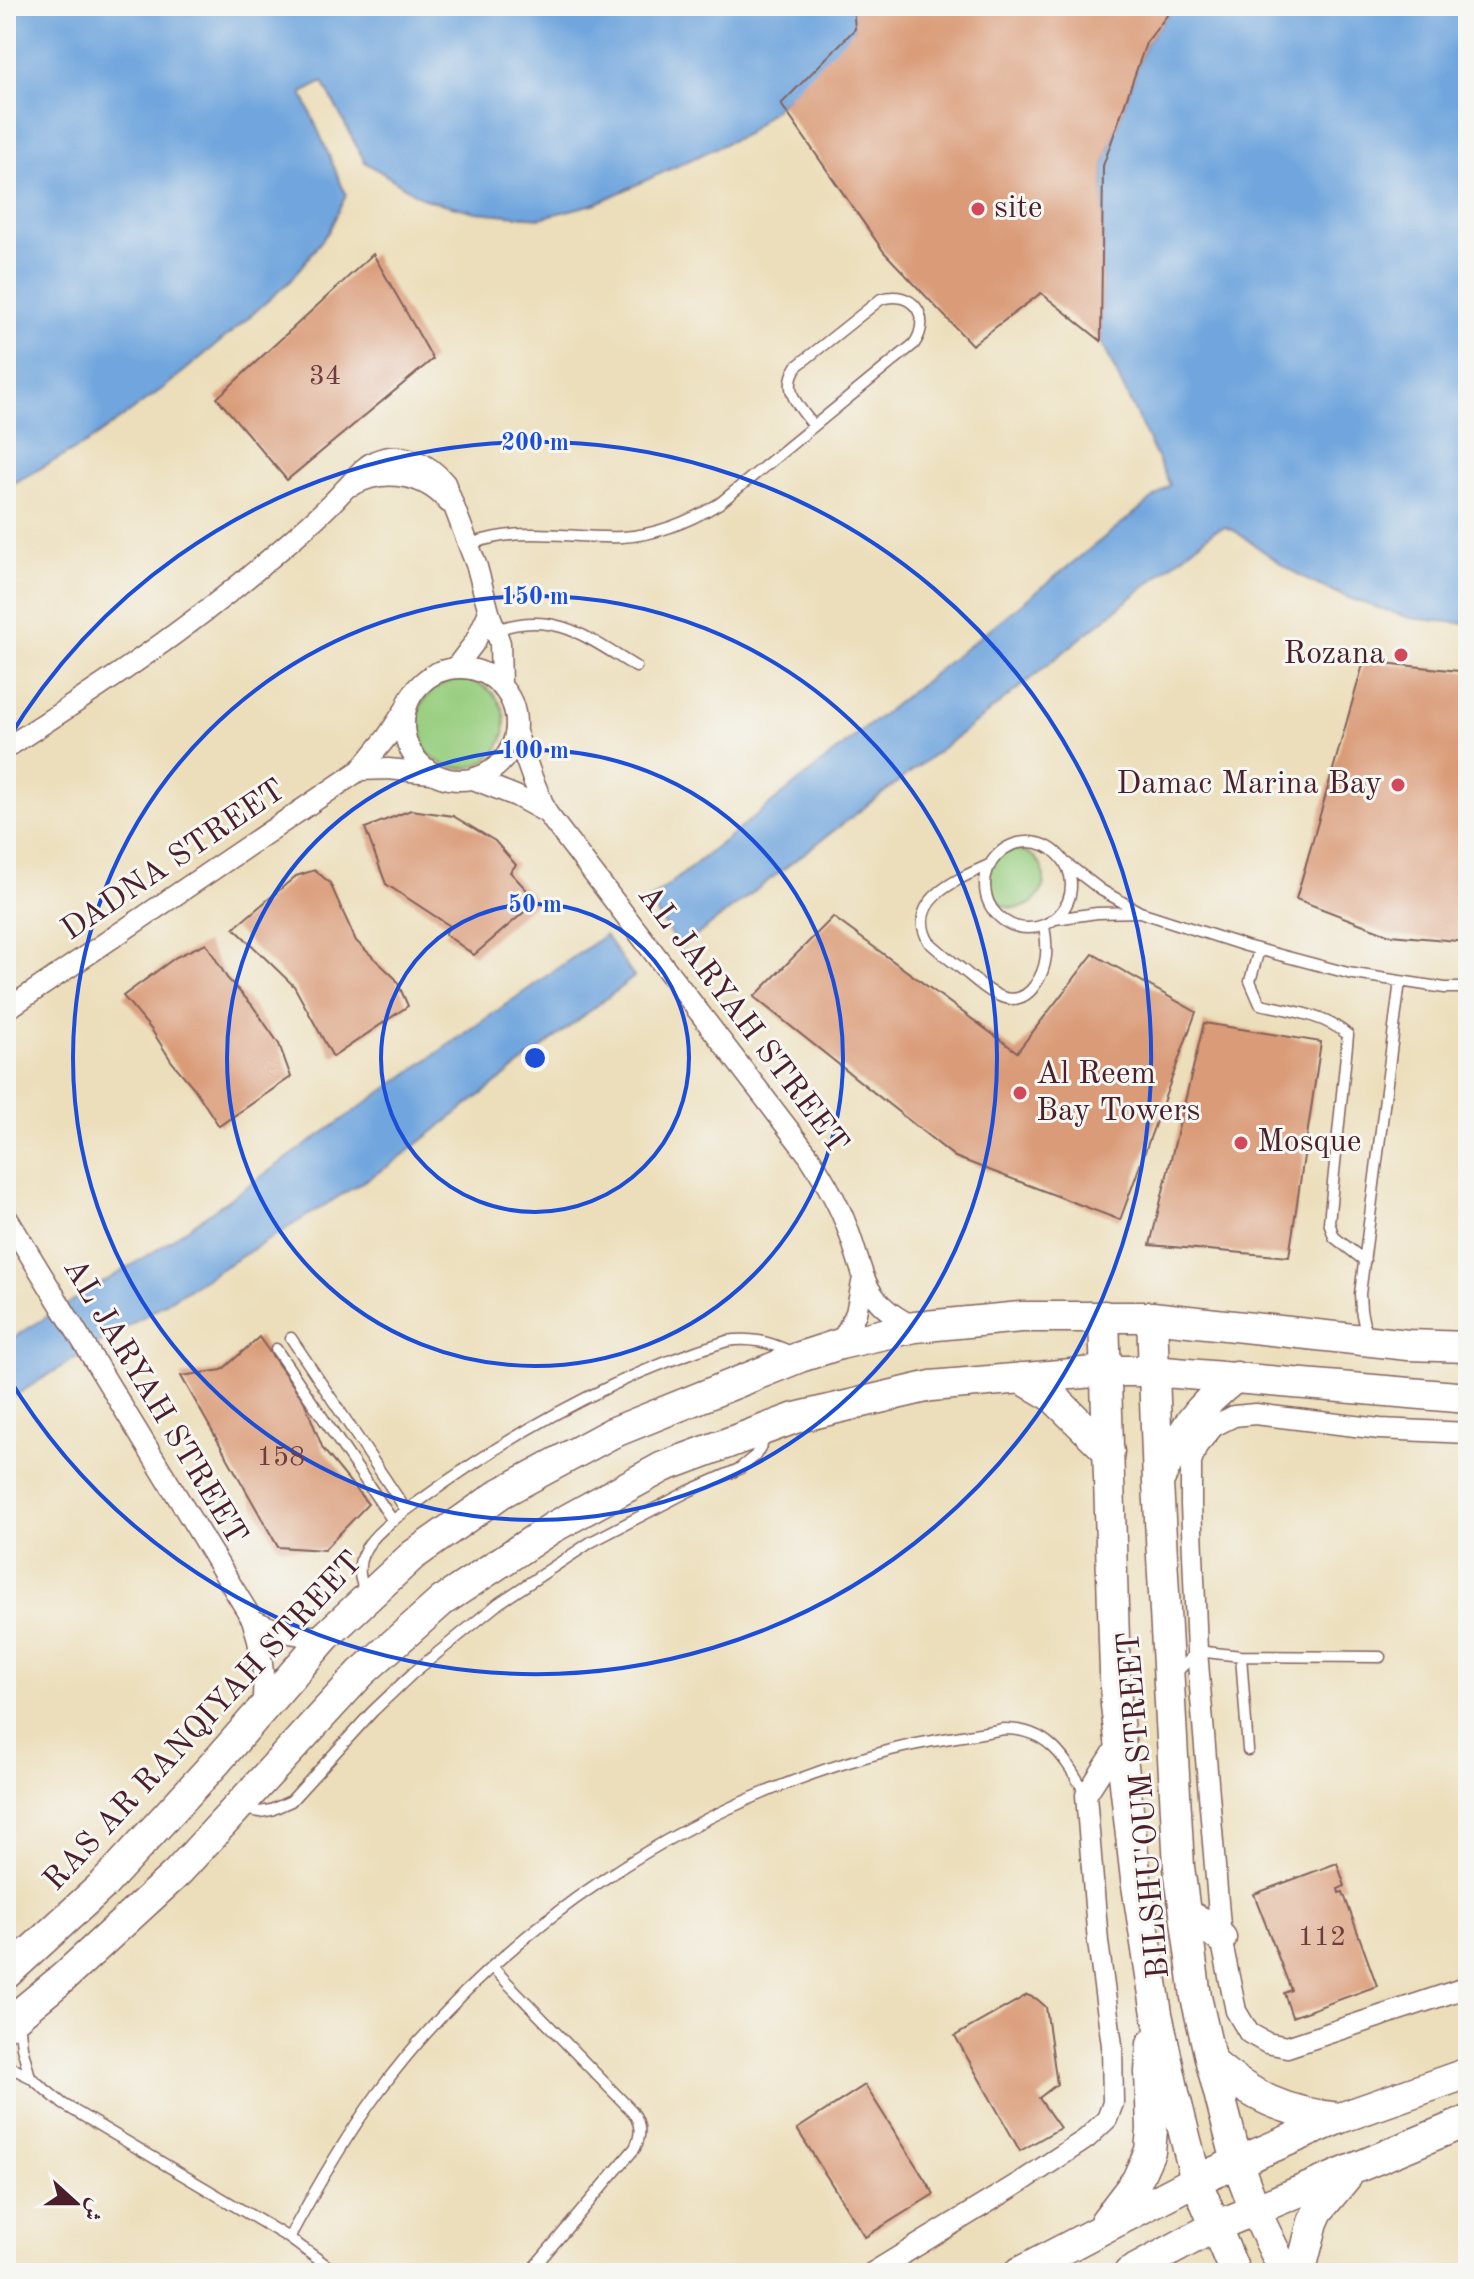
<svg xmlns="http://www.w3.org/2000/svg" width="1474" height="2279" viewBox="0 0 1474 2279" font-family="'Old Standard TT',Amiri,serif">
<rect width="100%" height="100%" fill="#f6f6f2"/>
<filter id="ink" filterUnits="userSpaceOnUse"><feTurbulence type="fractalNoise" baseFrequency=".0125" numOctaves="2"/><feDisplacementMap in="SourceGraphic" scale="16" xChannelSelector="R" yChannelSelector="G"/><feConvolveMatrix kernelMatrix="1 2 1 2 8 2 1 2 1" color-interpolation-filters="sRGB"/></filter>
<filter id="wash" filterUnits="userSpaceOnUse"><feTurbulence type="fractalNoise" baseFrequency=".006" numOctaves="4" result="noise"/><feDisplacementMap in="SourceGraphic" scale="32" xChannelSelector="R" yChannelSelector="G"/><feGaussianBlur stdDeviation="1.8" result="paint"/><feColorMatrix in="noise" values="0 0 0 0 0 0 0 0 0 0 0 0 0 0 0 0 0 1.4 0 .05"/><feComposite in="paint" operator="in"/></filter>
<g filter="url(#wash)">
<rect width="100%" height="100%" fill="#ecdeba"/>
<!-- green -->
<path fill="#98ce7f" stroke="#717655" stroke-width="2" d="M417 724a44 44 0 1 1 88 0a44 44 0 1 1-88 0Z
M986 879a29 29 0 1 1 58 0a29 29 0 1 1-58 0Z"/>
<!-- water -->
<path fill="#70a5dd" stroke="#5d6284" stroke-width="2" d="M6,6H859L855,29L846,47L746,134L597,203L540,218L476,212L424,199L365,162L323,82L302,93L346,195L329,231L290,281L239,326L165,387L87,443L6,487Z
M1174,6H1468V624L1410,618L1354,600L1311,582L1284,566L1235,531L1225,527L1214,531L979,720L680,948L649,901L1170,485L1101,341L1103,166L1146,43Z
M605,935L634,977L390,1165L6,1401V1342L161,1247Z"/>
<g id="blocks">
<!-- building -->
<path fill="#da9b78" d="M853,6H1174L1146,43L1103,166L1101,341L1041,293L972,345L884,252L781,104L855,29Z
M373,254L433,359L287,480L217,398Z
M1364,661L1468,672V942L1390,935L1296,899Z
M411,810L453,816L495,841L516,865L510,872L537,901L474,955L445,934L450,926L386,884L365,828Z
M315,870L330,883L356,941L396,979L408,1006L333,1057L294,986L234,928L296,876Z
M833,917L1017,1052L1093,954L1196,1012L1120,1220L955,1157L754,997Z
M206,943L227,978L252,1005L279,1044L291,1077L219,1126L194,1088L172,1062L151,1029L123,996L176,957Z
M1204,1023L1321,1042L1289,1257L1150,1245Z
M259,1337L304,1401L323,1449L368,1504L324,1550L278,1547L181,1376L222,1370Z
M1337,1863L1345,1886L1338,1889L1339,1893L1343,1892L1377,1986L1292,2017L1284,1993L1291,1990L1254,1894Z
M1027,1995L1037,1999L1046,2007L1057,2084L1039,2098L1060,2128L1020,2151L955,2036Z
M865,2085L934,2194L865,2237L797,2129Z"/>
</g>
</g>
<g filter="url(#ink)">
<use href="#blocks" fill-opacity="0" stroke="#83625d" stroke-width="2"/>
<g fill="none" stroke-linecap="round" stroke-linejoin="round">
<defs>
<path id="lane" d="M469,544C483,540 496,536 511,535C548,531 585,539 622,537C658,535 689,522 720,503L914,344C933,317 912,289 881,299L797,366C781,390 799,407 814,426
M496,630C554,609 588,638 636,667
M985 885a43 43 0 1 1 86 0a43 43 0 1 1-86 0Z
M1066,863L1101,890L1140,912L1246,946L1348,973L1445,988H1468
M989,865C960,878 904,900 929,942C940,952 951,961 963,970C983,986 1013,1017 1035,985C1048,967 1048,947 1044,926
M1055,919L1097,913L1138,912
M1259,950L1250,981L1260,1004C1289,1010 1325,1015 1348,1035L1329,1222L1334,1237L1365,1261
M1366,1335L1361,1310L1360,1294L1400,981
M291,1338L406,1510
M276,1349L393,1521
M366,1595C361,1581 356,1569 363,1554C372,1532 406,1511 425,1497C516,1431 618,1374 727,1341C751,1337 769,1342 791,1352
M1241,1656L1248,1750
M1176,1673L1197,1651L1241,1656L1380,1657
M244,1809L260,1812L271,1810L291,1801L373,1711L413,1673L499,1603L591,1542L689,1491L739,1469L755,1456L768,1434
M492,1967L632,2111C641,2123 642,2134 635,2148L529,2273
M19,2021L22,2047L30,2077
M6,2065L30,2077L63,2104L289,2238L337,2273
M289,2238C316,2188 344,2139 377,2094C501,1926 689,1802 891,1750C928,1740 966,1736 1004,1729C1050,1729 1065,1759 1086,1794"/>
<path id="street" d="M353,485C384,468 425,474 448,502
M456,667L475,642L489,612
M404 724a56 56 0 1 1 112 0a56 56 0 1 1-112 0Z
M516,732L533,780L547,813L809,1156C824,1179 838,1202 847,1227C866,1277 861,1301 915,1327
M6,748C98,689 190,628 273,556C297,535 323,514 344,490C355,480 360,468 375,461C401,450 428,462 445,483L477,567L489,612L500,643L501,685
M360,770L388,769L431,773
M473,779L516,796L547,813
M6,1010L360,770L387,737L406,708
M6,1216L252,1619C262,1649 266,1677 262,1709
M840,1344L856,1313L863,1278
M1468,1433L1380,1429L1255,1414L1234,1416L1214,1426L1197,1446L1191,1463V1505L1197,1651L1221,1938L1236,2011L1249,2033L1267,2043L1287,2047L1468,1987
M252,1619C276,1632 299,1637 326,1636
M872,2273L1024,2180L1086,2139L1107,2119L1113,2103L1112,2045L1098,1942L1086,1795L1120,1742"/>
<path id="secondary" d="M1104,1316L1116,1705L1136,1879L1157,2014L1174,2093L1196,2180L1235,2273
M1152,1317L1158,1483L1179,1867L1196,1997L1211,2062L1237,2162L1255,2210L1285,2273
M1021,1378L1052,1396L1109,1452
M1160,1478C1182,1431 1195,1409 1236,1377
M1186,1915L1201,1922L1221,1938
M6,1974L104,1884L218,1760L326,1636L412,1556L501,1493L612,1433L800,1357L840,1344L915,1327L1021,1317H1152L1408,1345L1468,1347
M6,2025L64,1977L177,1873L361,1673L442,1601L552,1528L663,1467L795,1418L931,1386L1106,1371H1153L1468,1398
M1211,2062C1252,2097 1286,2113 1340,2118
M1105,2222L1137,2180L1150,2151L1152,2130L1150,2072L1152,2044
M1018,2273L1196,2180L1340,2118L1468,2073
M1129,2273L1214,2227L1468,2121
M1300,2273L1313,2222L1318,2211L1347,2176"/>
</defs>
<!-- lane casing -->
<use href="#lane" stroke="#83625d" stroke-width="13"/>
<!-- street casing -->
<use href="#street" stroke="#83625d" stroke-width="23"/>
<!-- secondary casing -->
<use href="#secondary" stroke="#83625d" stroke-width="33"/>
<!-- lane -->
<use href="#lane" stroke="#fff" stroke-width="10"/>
<!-- street -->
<use href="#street" stroke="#fff" stroke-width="20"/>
<!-- secondary -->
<use href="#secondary" stroke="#fff" stroke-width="30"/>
</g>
</g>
<!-- distance rings -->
<g fill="none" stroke="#1d4ed8" stroke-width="4">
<circle cx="535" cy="1058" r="154"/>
<circle cx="535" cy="1058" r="308"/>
<circle cx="535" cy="1058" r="462"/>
<path d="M7 741A616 616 0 1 1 7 1375"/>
</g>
<!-- markers -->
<g fill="#d1495b" stroke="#f6f6f2" stroke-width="3">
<circle cx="978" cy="209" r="8"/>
<circle cx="1401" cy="655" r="8"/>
<circle cx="1398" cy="785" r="8"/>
<circle cx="1020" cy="1093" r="8"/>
<circle cx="1241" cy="1143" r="8"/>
</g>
<g text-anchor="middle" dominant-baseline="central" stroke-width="6" stroke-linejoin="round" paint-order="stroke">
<!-- number labels -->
<g font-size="28" fill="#6e3e3e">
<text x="325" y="377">34</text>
<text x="281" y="1458">158</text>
<text x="1322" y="1938">112</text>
</g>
<!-- poi labels -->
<g font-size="32" fill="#4a1f2b" stroke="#f6f6f2" text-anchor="start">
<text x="994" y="209">site</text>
<text x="1385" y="655" text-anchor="end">Rozana</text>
<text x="1382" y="785" text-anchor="end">Damac Marina Bay</text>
<text x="1036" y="1075">Al Reem<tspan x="1036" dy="37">Bay Towers</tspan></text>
<text x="1257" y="1143">Mosque</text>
</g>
<!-- street labels -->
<g font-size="32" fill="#4a1f2b" stroke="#f6f6f2">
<text transform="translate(174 861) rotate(-34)">DADNA STREET</text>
<text transform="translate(742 1020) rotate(53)">AL JARYAH STREET</text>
<text transform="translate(154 1402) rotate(59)">AL JARYAH STREET</text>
<text transform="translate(204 1722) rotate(-47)">RAS AR RANQIYAH STREET</text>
<text transform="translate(1145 1805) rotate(-95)">BILSHU'OUM STREET</text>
</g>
</g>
<circle cx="535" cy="1058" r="12" fill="#1d4ed8" stroke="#f6f6f2" stroke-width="4"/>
<g font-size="24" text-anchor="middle" font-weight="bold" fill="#1d4ed8" stroke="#f6f6f2" stroke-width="6" stroke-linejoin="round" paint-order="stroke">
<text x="535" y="450">200 m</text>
<text x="535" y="604">150 m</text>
<text x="535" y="758">100 m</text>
<text x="535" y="912">50 m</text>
</g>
<!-- margin -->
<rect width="1474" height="2279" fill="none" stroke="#f6f6f2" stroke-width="32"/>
<!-- north arrow -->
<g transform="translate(76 2203) rotate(111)" stroke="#f6f6f2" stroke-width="6" paint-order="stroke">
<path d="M0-6L14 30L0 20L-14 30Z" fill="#4a1f2b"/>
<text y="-12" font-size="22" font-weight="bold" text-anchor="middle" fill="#4a1f2b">ش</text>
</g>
</svg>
